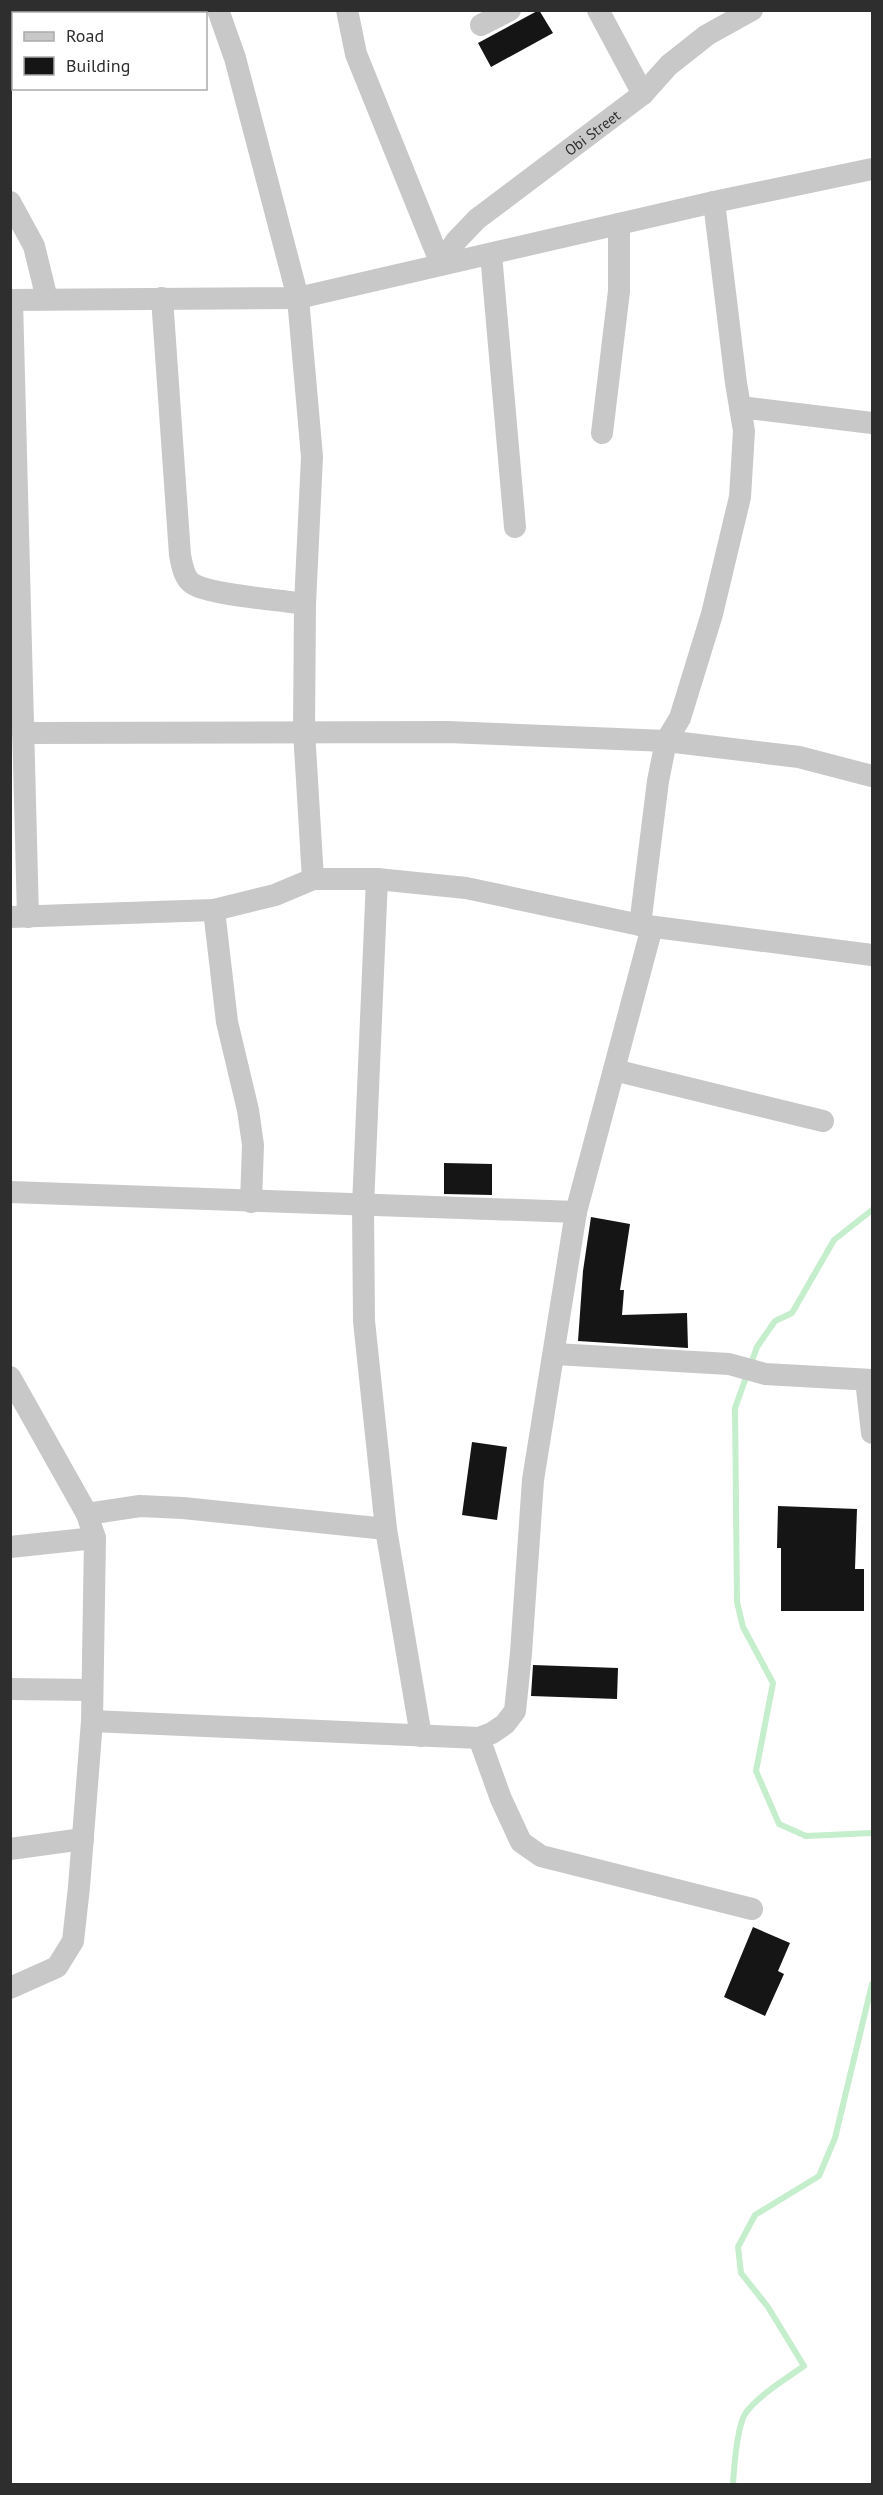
<svg xmlns="http://www.w3.org/2000/svg" width="883" height="2495" viewBox="0 0 883 2495" font-family="'PT Sans',sans-serif">
<rect width="100%" height="100%" fill="#fff"/>
<g fill="none" stroke-linecap="round" stroke-linejoin="round">
<!-- stream -->
<path stroke="#c5eecc" stroke-width="6" d="M872,1210L834,1240L792,1313L775,1321L757,1347L735,1408L737,1602L743,1627L773,1683L756,1771L779,1824L806,1836L872,1833
M733,2484C734,2468 737,2428 745,2414C756,2397 787,2378 804,2366L768,2307L741,2273L738,2247L755,2215L819,2176L835,2138L872,1984"/>
</g>
<!-- building -->
<path fill="#151515" d="M539,10L553,33L491,67L478,43Z
M444,1163L492,1164V1195L444,1194Z
M591,1217L630,1224L620,1290H624L622,1315L687,1313L688,1348L578,1341L583,1271Z
M472,1442L507,1447L497,1520L462,1515Z
M778,1506L857,1509L855,1569H864V1611H781V1548H777Z
M533,1665L618,1668L617,1699L531,1696Z
M753,1927L790,1943L778,1971L784,1974L765,2016L724,1997Z"/>
<g fill="none" stroke-linecap="round" stroke-linejoin="round">
<!-- minor -->
<g stroke="#c8c8c8" stroke-width="22">
<path d="M33,10L35,14"/>
<path d="M218,10L235,58L298,298L312,457L305,604L304,731L313,879"/>
<path d="M347,10L356,54L441,264"/>
<path d="M598,10L643,94"/>
<path d="M481,25L510,10"/>
<path d="M10,202L34,246L47,299"/>
<path d="M491,254L515,527"/>
<path id="s1" d="M441,264L456,241L477,219L643,94L669,65L707,35L752,10"/>
<path d="M162,298L180,555C182,565 184,579 193,584C210,595 282,600 305,604"/>
<path d="M10,300L298,298L714,202L872,169"/>
<path d="M12,300L28,917"/>
<path d="M740,407L872,423"/>
<path d="M602,433L619,291V224"/>
<path d="M23,733L447,732L666,741L799,757L872,776"/>
<path d="M377,879L363,1206L364,1321L386,1529L421,1736"/>
<path d="M214,910L227,1022L248,1110L253,1145L251,1202"/>
<path d="M10,917L214,910L275,895L313,879H377L466,888L640,925L872,955"/>
<path d="M640,925L658,781L666,741L680,718L712,614L740,497L744,431L736,383L714,202"/>
<path d="M614,1070L823,1121"/>
<path d="M10,1192L576,1212"/>
<path d="M555,1354L729,1364L765,1374L872,1380"/>
<path d="M10,1377L87,1514L95,1538L92,1721L79,1887L73,1941L57,1967L10,1988"/>
<path d="M866,1380L872,1433"/>
<path d="M87,1514L140,1506L183,1508L386,1529"/>
<path d="M10,1547L95,1538"/>
<path d="M10,1689L92,1690"/>
<path d="M92,1721L479,1738L492,1733L505,1724L515,1711L521,1653L533,1480L576,1212L652,927"/>
<path d="M479,1738L501,1799L521,1842L541,1856L752,1909"/>
<path d="M10,1849L83,1839"/>
</g>
</g>
<g text-anchor="middle" dominant-baseline="central" stroke-width="6" stroke-linejoin="round" paint-order="stroke">
<!-- street labels -->
<g font-size="15" fill="#2e2e2e" stroke="#fff">
<text stroke="none"><textPath href="#s1" startOffset="202">Obi Street</textPath></text>
</g>
</g>
<!-- border -->
<rect width="883" height="2495" fill="none" stroke="#2e2e2e" stroke-width="24"/>
<!-- legend -->
<rect x="12" y="12" width="195" height="78" fill="#ffffff" stroke="#ababab" stroke-width="1.5"/>
<rect x="24" y="32" width="30" height="9" fill="#c8c8c8" stroke="#ababab" stroke-width="1.5"/>
<text x="66" y="42" font-size="18" fill="#2e2e2e">Road</text>
<rect x="24" y="57" width="30" height="18" fill="#151515" stroke="#ababab" stroke-width="1.5"/>
<text x="66" y="72" font-size="18" fill="#2e2e2e">Building</text>
</svg>
